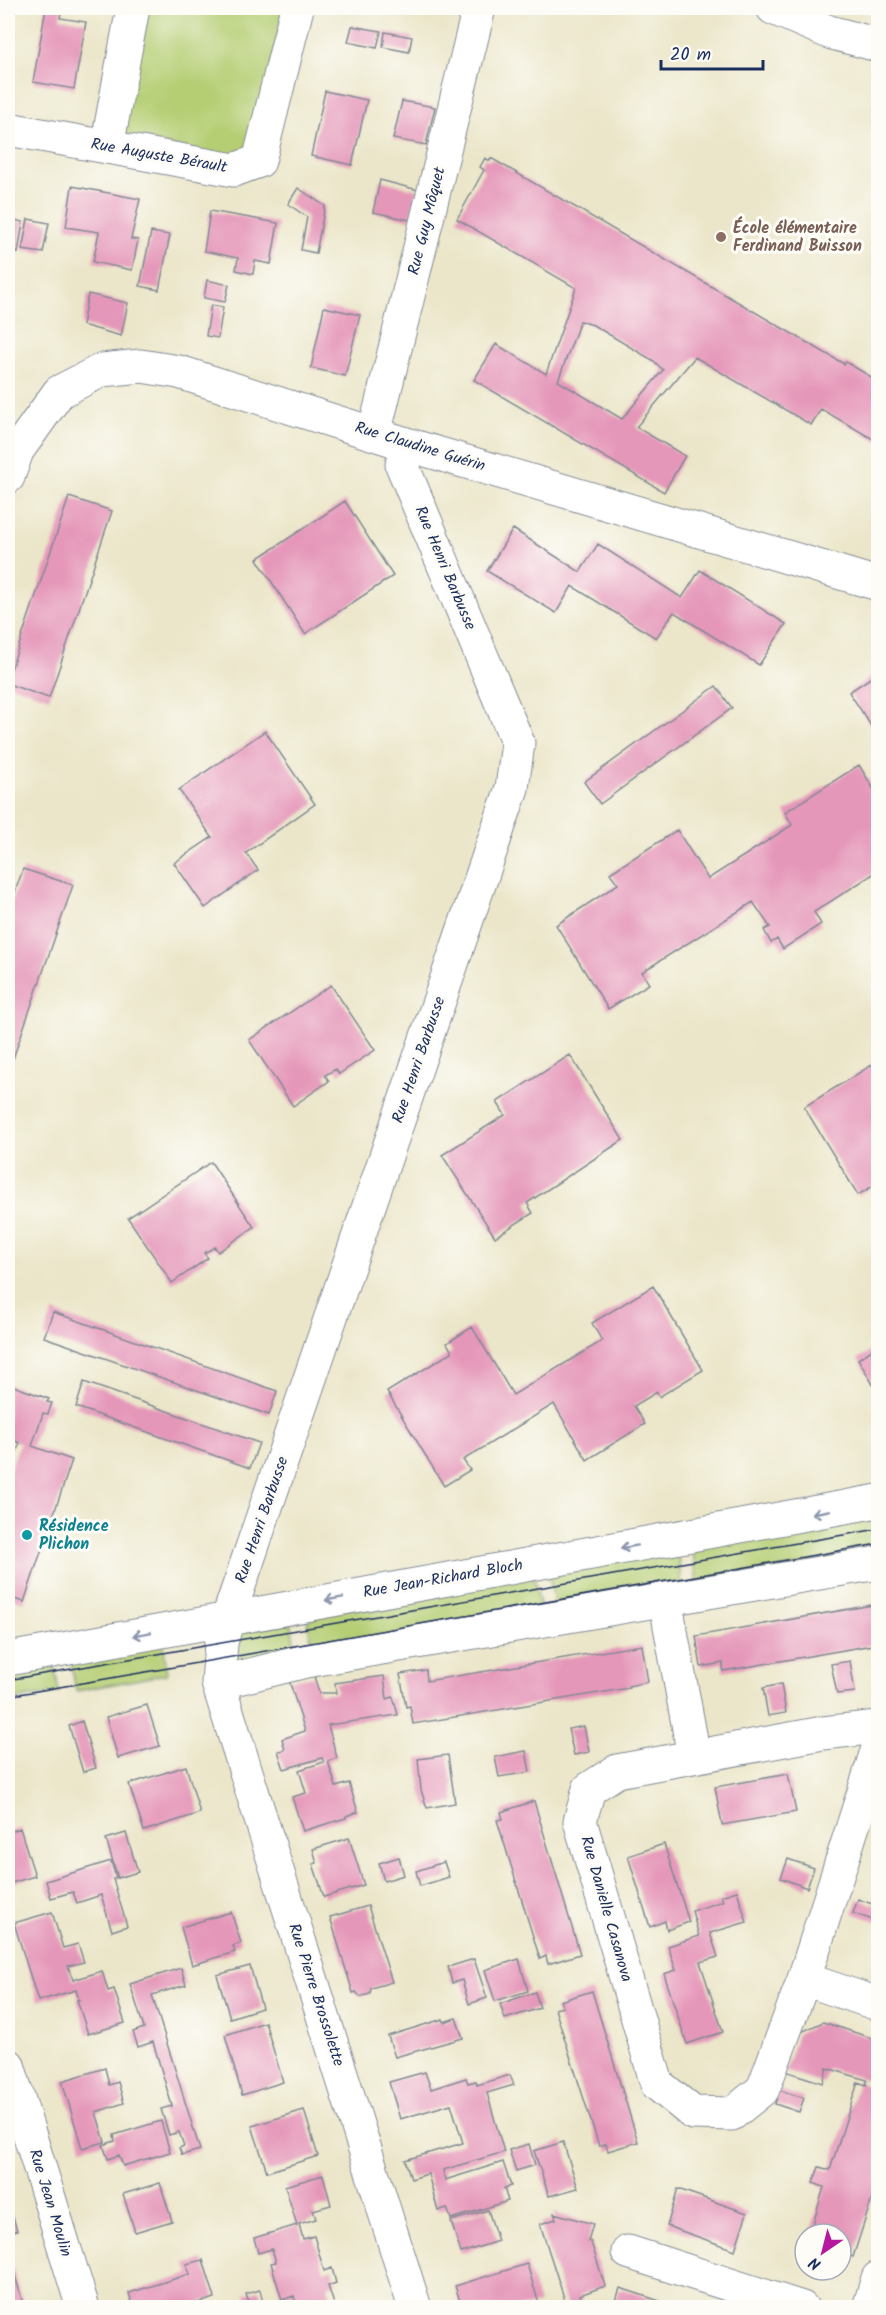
<svg xmlns="http://www.w3.org/2000/svg" width="886" height="2315" viewBox="0 0 886 2315" font-family="Kalam,sans-serif">
<rect width="100%" height="100%" fill="#fdfcf7"/>
<filter id="ink" filterUnits="userSpaceOnUse"><feTurbulence type="fractalNoise" baseFrequency=".0167" numOctaves="2"/><feDisplacementMap in="SourceGraphic" scale="12" xChannelSelector="R" yChannelSelector="G"/><feConvolveMatrix kernelMatrix="1 2 1 2 8 2 1 2 1" color-interpolation-filters="sRGB"/></filter>
<filter id="wash" filterUnits="userSpaceOnUse"><feTurbulence type="fractalNoise" baseFrequency=".008" numOctaves="4" result="noise"/><feDisplacementMap in="SourceGraphic" scale="24" xChannelSelector="R" yChannelSelector="G"/><feGaussianBlur stdDeviation="1.35" result="paint"/><feColorMatrix in="noise" values="0 0 0 0 0 0 0 0 0 0 0 0 0 0 0 0 0 1.4 0 .05"/><feComposite in="paint" operator="in"/></filter>
<g filter="url(#wash)">
<rect width="100%" height="100%" fill="#ebe6c9"/>
<!-- green -->
<path fill="#b5ce73" stroke="#687e68" stroke-width="1.5" d="M145,8H285L251,152L236,160L121,136Z
M878,1515V1553L697,1583L692,1546Z
M677,1548L682,1586L555,1608L548,1569Z
M533,1573L541,1610L313,1650L306,1614Z
M290,1616L296,1654L229,1664L241,1629Z
M163,1638L167,1674L76,1691L70,1657Z
M53,1658L59,1692L8,1701V1665Z"/>
<g id="blocks">
<!-- building -->
<path fill="#e597b9" fill-rule="evenodd" d="M46,8H62L60,18L86,22L74,89L33,82Z
M352,26L381,31L377,48L348,42Z
M385,32L412,37L409,52L383,47Z
M325,91L367,100L352,165L311,156Z
M402,101L435,107L426,145L393,139Z
M485,158L490,161L491,158L844,364L846,362L878,381V442L821,409L811,425L695,357L636,427L685,456L664,492L474,380L496,344L546,374L576,288L457,219L484,170L480,167ZM580,321L593,325L654,361L663,370L622,419L558,381Z
M380,180L418,190L410,220L373,212Z
M72,186L140,199L131,239L138,240L132,270L93,262L99,232L66,227Z
M298,188L325,206L316,253L301,250L307,217L288,204Z
M210,211L278,223L271,264L255,261L253,274L236,270L238,258L204,251Z
M10,219L23,222L18,253L8,251Z
M28,219L49,223L43,253L22,250Z
M151,232L170,235L159,290L140,286Z
M207,280L229,285L225,302L204,298Z
M88,294L128,303L121,336L82,325Z
M211,305L223,307L218,338L206,336Z
M324,307L360,315L345,376L311,368Z
M69,497L112,511L49,698L8,684V678Z
M345,501L393,576L305,634L257,559Z
M513,529L580,572L598,544L682,598L700,570L786,624L759,665L674,612L656,638L572,586L556,613L487,571Z
M878,673V735H877L849,692Z
M716,686L732,708L600,804L584,782Z
M265,731L315,804L246,853L258,870L205,908L174,863L212,837L179,790Z
M859,765L878,796V871L814,912L821,924L783,949L777,939L771,943L764,930L770,927L753,902L642,972L649,984L608,1009L556,925L618,884L610,873L677,830L708,879L792,825L785,812Z
M23,869L73,885L8,1073V912Z
M331,985L375,1050L339,1074L336,1069L325,1075L329,1081L293,1106L249,1040Z
M570,1055L623,1140L527,1203L533,1213L495,1237L442,1155L505,1115L497,1102Z
M878,1061V1183L858,1195L804,1107Z
M211,1162L254,1227L218,1252L215,1247L204,1253L208,1258L172,1283L128,1218Z
M653,1286L703,1370L659,1397L657,1392L634,1406L645,1424L587,1460L554,1404L463,1460L470,1470L444,1486L387,1392L452,1352L447,1343L472,1327L513,1395L602,1341L592,1323Z
M53,1312L277,1391L269,1415L44,1337Z
M878,1346V1393L858,1359Z
M84,1382L259,1443L250,1468L76,1407Z
M8,1384L49,1399L47,1402L52,1403L48,1414L43,1413L32,1446L72,1460L24,1602L8,1597V1473L20,1443L8,1438Z
M878,1604V1644L723,1671V1663L701,1667L696,1636Z
M642,1645L648,1682L628,1686L629,1688L413,1724L410,1706L406,1707L400,1674L426,1670L427,1681Z
M850,1661L855,1692L837,1694L831,1664Z
M314,1676L319,1693H336L335,1683L384,1676L387,1699L393,1697L398,1715L328,1725L337,1758L328,1761L336,1787L349,1783L358,1812L346,1816V1818L303,1831L292,1797L306,1793L299,1770L324,1762L322,1758L284,1769L278,1751L285,1750L282,1739L305,1731L289,1680Z
M781,1684L786,1713L768,1716L763,1688Z
M147,1705L160,1746L118,1758L106,1717Z
M82,1721L96,1768L83,1772L69,1726Z
M584,1726L589,1752L574,1755L568,1729Z
M526,1751L530,1772L499,1777L495,1757Z
M448,1755L455,1803L427,1808L421,1790L418,1759Z
M186,1766L200,1813L144,1831L129,1784Z
M788,1774L796,1812L722,1825L715,1787Z
M534,1801L580,1954L548,1964L546,1956L540,1959L497,1820L503,1819L501,1812Z
M20,1828L35,1876L8,1884V1833Z
M126,1833L138,1872L118,1878L106,1839Z
M349,1838L364,1885L324,1897L313,1864L317,1863L313,1849Z
M664,1844L689,1922L667,1930L665,1921L650,1927L628,1856Z
M399,1857L404,1875L384,1881L379,1863Z
M788,1859L814,1868L807,1888L781,1878Z
M111,1861L116,1878L113,1879L127,1926L112,1931L101,1895L77,1903L73,1892L51,1898L46,1881Z
M444,1862L449,1877L420,1886L416,1871Z
M737,1891L747,1922L710,1933L718,1957L700,1962L723,2032L687,2044L664,1974L676,1970L668,1946L699,1936L692,1911L723,1901L721,1896Z
M858,1899L878,1906V1922L853,1913Z
M368,1906L392,1982L371,1988L370,1994L360,1997L356,1992L353,1993L330,1917Z
M52,1912L63,1948L78,1944L84,1962L68,1966L73,1980L102,1971L108,1991L114,1989L125,2023L88,2034L77,2000H79L76,1990L38,2001L14,1923Z
M231,1912L241,1943L233,1946L235,1952L192,1965L181,1927Z
M474,1959L487,1998L469,2004L462,1980L452,1983L448,1967Z
M519,1959L528,1991L495,2001L485,1970Z
M250,1966L262,2008L230,2018L217,1975Z
M181,1968L186,1985L152,1995L200,2150L182,2155L179,2148L184,2146L179,2132L169,2135L161,2109L172,2106L153,2042L138,2047L133,2032L144,2028L130,1984Z
M592,1991L638,2142L608,2151L606,2144L599,2146L555,2009L563,2007L560,2001Z
M535,1992L540,2008L505,2019L500,2004Z
M456,2018L463,2038L395,2057L388,2036L443,2019L444,2022Z
M265,2022L283,2082L242,2095L225,2035Z
M823,2022L878,2040V2180L853,2257L841,2253V2234H810L824,2187L813,2183L819,2167L830,2170L858,2082L866,2085L867,2080L827,2068L823,2083L785,2071L797,2034Z
M105,2068L109,2085L118,2082L124,2103L96,2112L105,2142L82,2148L62,2081Z
M425,2072L431,2089L466,2078L468,2083L476,2081L477,2085L510,2075L514,2085L487,2093L504,2152L443,2170L445,2180L503,2162L511,2186L504,2188L508,2201L451,2219L447,2208L438,2211L428,2174L411,2179L405,2160L463,2143L451,2104L400,2119L389,2082Z
M779,2090L804,2098L799,2112L775,2104Z
M304,2110L318,2156L267,2172L252,2126Z
M161,2121L170,2152L123,2166L119,2155L108,2159L103,2145L115,2141L114,2135Z
M563,2142L578,2188L549,2196L534,2151Z
M529,2144L535,2165L516,2171L509,2150Z
M323,2175L331,2205L313,2210L316,2219L299,2224L303,2239L314,2236L324,2271L332,2268L336,2283L328,2286L335,2307H297L294,2296L282,2300L271,2263L276,2262L272,2249L258,2253L254,2238L297,2225L285,2186Z
M160,2183L172,2221L135,2232L123,2194Z
M678,2189L747,2213L735,2250L667,2226Z
M8,2202L17,2230L8,2233Z
M488,2210L498,2241L461,2253L451,2221Z
M554,2213L593,2224L588,2241L591,2242L605,2286L580,2295L584,2307H567L540,2224L556,2219Z
M203,2260L215,2298L184,2307H133L129,2293L190,2274L186,2264Z
M527,2264L539,2304L525,2307H462L455,2286Z
M13,2268L24,2307H8V2270Z
M620,2288L678,2307H614Z
M260,2290L264,2306L250,2307L246,2294Z"/>
</g>
</g>
<g filter="url(#ink)">
<use href="#blocks" fill-opacity="0" stroke="#838a94" stroke-width="1.5"/>
<g fill="none" stroke-linecap="round" stroke-linejoin="round">
<defs>
<path id="minor" d="M773,8L829,32L878,45
M8,129L234,170L259,161L297,8
M107,147L133,8
M374,434L479,8
M406,444L402,465L518,743L512,788L228,1618L221,1643L218,1683L415,2308
M8,477L17,451L59,392L102,370L141,366L179,372L406,444L878,584
M665,1599L694,1756
M8,1659L878,1501
M218,1683L306,1661L878,1563
M878,1727L823,1733L617,1771L589,1789L580,1821L657,2084L693,2113L732,2114L763,2089L804,1979L878,1748
M804,1979L878,2004
M8,2065L83,2308
M628,2252L802,2308
M869,2308L878,2278"/>
</defs>
<!-- minor casing -->
<use href="#minor" stroke="#838a94" stroke-width="35"/>
<!-- minor -->
<use href="#minor" stroke="#fff" stroke-width="33"/>
<!-- tram -->
<path stroke="#1b2f5e" stroke-width="1.5" d="M8,1680L878,1529
M8,1696L878,1544"/>
</g>
<!-- one-way arrows -->
<defs><path id="oneway-shaft" d="M-6 0H5M1.5-3L5.5 0L1.5 3" fill="none" stroke-width="1.6" stroke-linecap="round" stroke-linejoin="round" transform="scale(1.5)"/></defs>
<g stroke="#8d97ae">
<use href="#oneway-shaft" transform="translate(821 1512) rotate(169)"/>
<use href="#oneway-shaft" transform="translate(629 1547) rotate(170)"/>
<use href="#oneway-shaft" transform="translate(334 1599) rotate(170)"/>
<use href="#oneway-shaft" transform="translate(142 1634) rotate(170)"/>
</g>
</g>
<!-- markers -->
<circle fill="#8d6e63" stroke="#fdfcf7" stroke-width="2" cx="721" cy="237" r="6"/>
<circle fill="#0f9aa8" stroke="#fdfcf7" stroke-width="2" cx="27" cy="1535" r="6"/>
<g text-anchor="middle" dominant-baseline="central" stroke-width="6" stroke-linejoin="round" paint-order="stroke">
<!-- street labels -->
<g font-size="16" fill="#1b2f5e" stroke="#fdfcf7">
<text transform="translate(159 156) rotate(10)">Rue Auguste Bérault</text>
<text transform="translate(427 221) rotate(-76)">Rue Guy Môquet</text>
<text transform="translate(420 447) rotate(17)">Rue Claudine Guérin</text>
<text transform="translate(445 568) rotate(67)">Rue Henri Barbusse</text>
<text transform="translate(419 1060) rotate(-71)">Rue Henri Barbusse</text>
<text transform="translate(262 1520) rotate(-71)">Rue Henri Barbusse</text>
<text transform="translate(443 1579) rotate(-10)">Rue Jean-Richard Bloch</text>
<text transform="translate(606 1909) rotate(74)">Rue Danielle Casanova</text>
<text transform="translate(316 1995) rotate(72)">Rue Pierre Brossolette</text>
<text transform="translate(50 2203) rotate(73)">Rue Jean Moulin</text>
</g>
<!-- education labels -->
<g font-size="16" font-weight="bold" fill="#785e54" stroke="#fdfcf7" text-anchor="start">
<text x="733" y="228">École élémentaire<tspan x="733" dy="18">Ferdinand Buisson</tspan></text>
</g>
<!-- culture labels -->
<g font-size="16" font-weight="bold" fill="#0d838f" stroke="#fdfcf7" text-anchor="start">
<text x="39" y="1526">Résidence<tspan x="39" dy="18">Plichon</tspan></text>
</g>
</g>
<!-- margin -->
<rect width="886" height="2315" fill="none" stroke="#fdfcf7" stroke-width="30"/>
<!-- north arrow -->
<g transform="translate(823 2252) rotate(215)"><circle r="28" fill="#fdfcf7" stroke="#a3aaba" stroke-width="1.5"/>
<path d="M0-4.5L10 22L0 15L-10 22Z" fill="#b5179e"/>
<text y="-9" font-size="16" font-weight="bold" text-anchor="middle" fill="#1b2f5e">N</text>
</g>
<!-- scale -->
<path d="M661 60v9h102v-9" fill="none" stroke="#1b2f5e" stroke-width="3"/>
<text x="670" y="60" font-size="18" fill="#1b2f5e" stroke="#fdfcf7" stroke-width="4.5" paint-order="stroke">20 m</text>
</svg>
